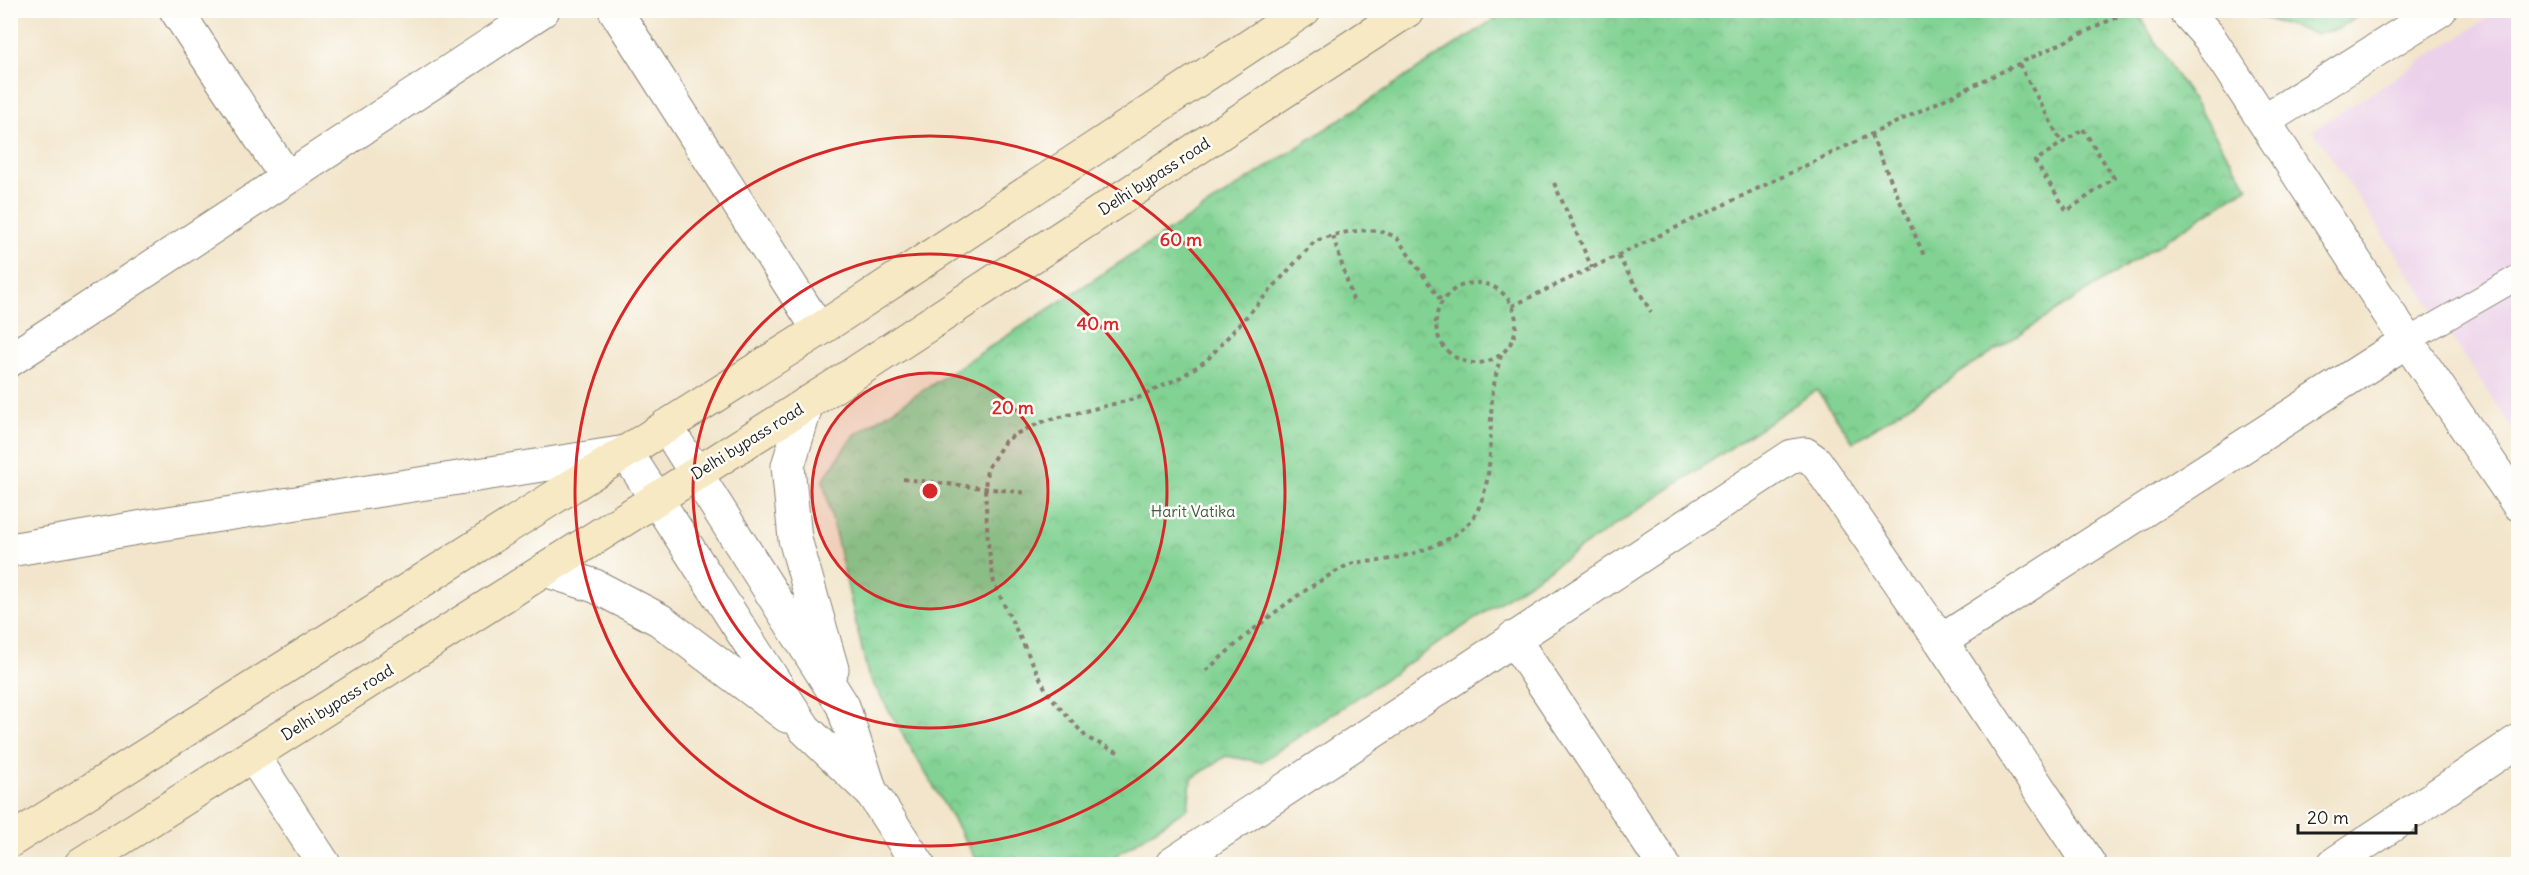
<svg xmlns="http://www.w3.org/2000/svg" width="2529" height="875" viewBox="0 0 2529 875" font-family="Delius,sans-serif">
<defs>
<pattern id="park-crowns" width="20" height="18" patternUnits="userSpaceOnUse" patternTransform="scale(1.5)"><rect width="20" height="18" fill="#81d293"/><path d="M2 6a3 3 0 1 1 6 0M12 15a3 3 0 1 1 6 0" fill="none" stroke="#6fb47e"/></pattern>
</defs>
<rect width="100%" height="100%" fill="#fdfcf7"/>
<filter id="ink" filterUnits="userSpaceOnUse"><feTurbulence type="fractalNoise" baseFrequency=".0167" numOctaves="2"/><feDisplacementMap in="SourceGraphic" scale="12" xChannelSelector="R" yChannelSelector="G"/><feConvolveMatrix kernelMatrix="1 2 1 2 8 2 1 2 1" color-interpolation-filters="sRGB"/></filter>
<filter id="wash" filterUnits="userSpaceOnUse"><feTurbulence type="fractalNoise" baseFrequency=".008" numOctaves="4" result="noise"/><feDisplacementMap in="SourceGraphic" scale="24" xChannelSelector="R" yChannelSelector="G"/><feGaussianBlur stdDeviation="1.35" result="paint"/><feColorMatrix in="noise" values="0 0 0 0 0 0 0 0 0 0 0 0 0 0 0 0 0 1.4 0 .05"/><feComposite in="paint" operator="in"/></filter>
<g filter="url(#wash)">
<rect width="100%" height="100%" fill="#f2e5cb"/>
<!-- built -->
<path fill="#ecd1ea" d="M2499,11H2518V437L2313,130Z"/>
<!-- park -->
<path fill="url(#park-crowns)" stroke="#4e7758" stroke-width="1.5" d="M1507,11H2136L2248,187L1853,442L1817,390L1261,762L1226,756L1191,779L1188,808L1103,864H979L868,675L823,480L853,436Z
M2251,11H2366L2338,29L2315,34L2254,15Z"/>
</g>
<g filter="url(#ink)">
<g fill="none" stroke-linecap="round" stroke-linejoin="round">
<defs>
<path id="lane" d="M2407,341L2518,277"/>
<path id="street" d="M176,10L287,178
M615,10L819,330
M2185,10L2209,37L2407,341L2518,504
M2265,120L2440,10
M10,360L543,10
M807,403L788,466L795,539L832,669
M666,426L843,706L870,789
M10,550L149,526L626,452L805,729L872,793L918,864
M545,570L595,586L660,620L787,716
M1513,638L1663,864
M1941,641L2407,341
M253,756L324,864
M1172,864L1792,456L1805,454L1816,462L1941,641L2089,864
M2334,864L2518,741"/>
<path id="secondary" d="M10,841L819,330L1304,10
M81,864L844,380L1408,10"/>
</defs>
<!-- lane casing -->
<use href="#lane" stroke="#878074" stroke-width="26"/>
<!-- street casing -->
<use href="#street" stroke="#878074" stroke-width="35"/>
<!-- secondary casing -->
<use href="#secondary" stroke="#878074" stroke-width="35"/>
<!-- path -->
<path stroke="#878074" stroke-width="4" stroke-dasharray="4.5 4.5" stroke-linecap="butt" d="M2019,64L2062,143
M2083,129L2114,178L2067,211L2035,161Z
M1871,135L1925,258
M1554,183L1592,268
M1333,236L1353,300
M1618,256L1651,312
M1436 323a40 40 0 1 1 80 0a40 40 0 1 1-80 0Z
M1512,306L2131,10
M903,479L1028,493
M1206,671C1249,632 1296,592 1348,565C1356,561 1369,562 1379,561C1411,556 1466,541 1479,507C1495,471 1488,428 1493,390C1495,378 1498,366 1501,355
M1118,752L1087,738L1060,708L1046,690L1007,611L994,583L988,543L985,488L987,469L1005,441L1018,433L1044,421L1138,398L1181,377L1207,360L1314,242C1337,232 1375,224 1397,238L1442,302"/>
<!-- lane -->
<use href="#lane" stroke="#fff" stroke-width="24"/>
<!-- street -->
<use href="#street" stroke="#fff" stroke-width="33"/>
<!-- secondary -->
<use href="#secondary" stroke="#f7e9c3" stroke-width="33"/>
</g>
</g>
<!-- distance rings -->
<circle cx="930" cy="491" r="118" fill="#d62828" fill-opacity=".12"/>
<g fill="none" stroke="#d62828" stroke-width="3">
<circle cx="930" cy="491" r="118"/>
<circle cx="930" cy="491" r="237"/>
<circle cx="930" cy="491" r="355"/>
</g>
<g text-anchor="middle" dominant-baseline="central" stroke-width="5" stroke-linejoin="round" paint-order="stroke">
<!-- street labels -->
<g font-size="16" fill="#1c1c1c" stroke="#fdfcf7">
<text transform="translate(1154 176) rotate(-33)">Delhi bypass road</text>
<text transform="translate(747 441) rotate(-32)">Delhi bypass road</text>
<text transform="translate(337 702) rotate(-32)">Delhi bypass road</text>
</g>
<!-- park labels -->
<g font-size="16" fill="#3f5c46" stroke="#fdfcf7">
<text x="1193" y="511">Harit Vatika</text>
</g>
</g>
<circle cx="930" cy="491" r="9" fill="#d62828" stroke="#fdfcf7" stroke-width="3"/>
<g font-size="18" text-anchor="middle" font-weight="bold" fill="#d62828" stroke="#fdfcf7" stroke-width="5" stroke-linejoin="round" paint-order="stroke">
<text x="1181" y="246">60 m</text>
<text x="1098" y="330">40 m</text>
<text x="1013" y="414">20 m</text>
</g>
<!-- margin -->
<rect width="2529" height="875" fill="none" stroke="#fdfcf7" stroke-width="36"/>
<!-- scale -->
<path d="M2298 824v9h118v-9" fill="none" stroke="#1c1c1c" stroke-width="3"/>
<text x="2307" y="824" font-size="18" fill="#1c1c1c" stroke="#fdfcf7" stroke-width="4.5" paint-order="stroke">20 m</text>
</svg>
